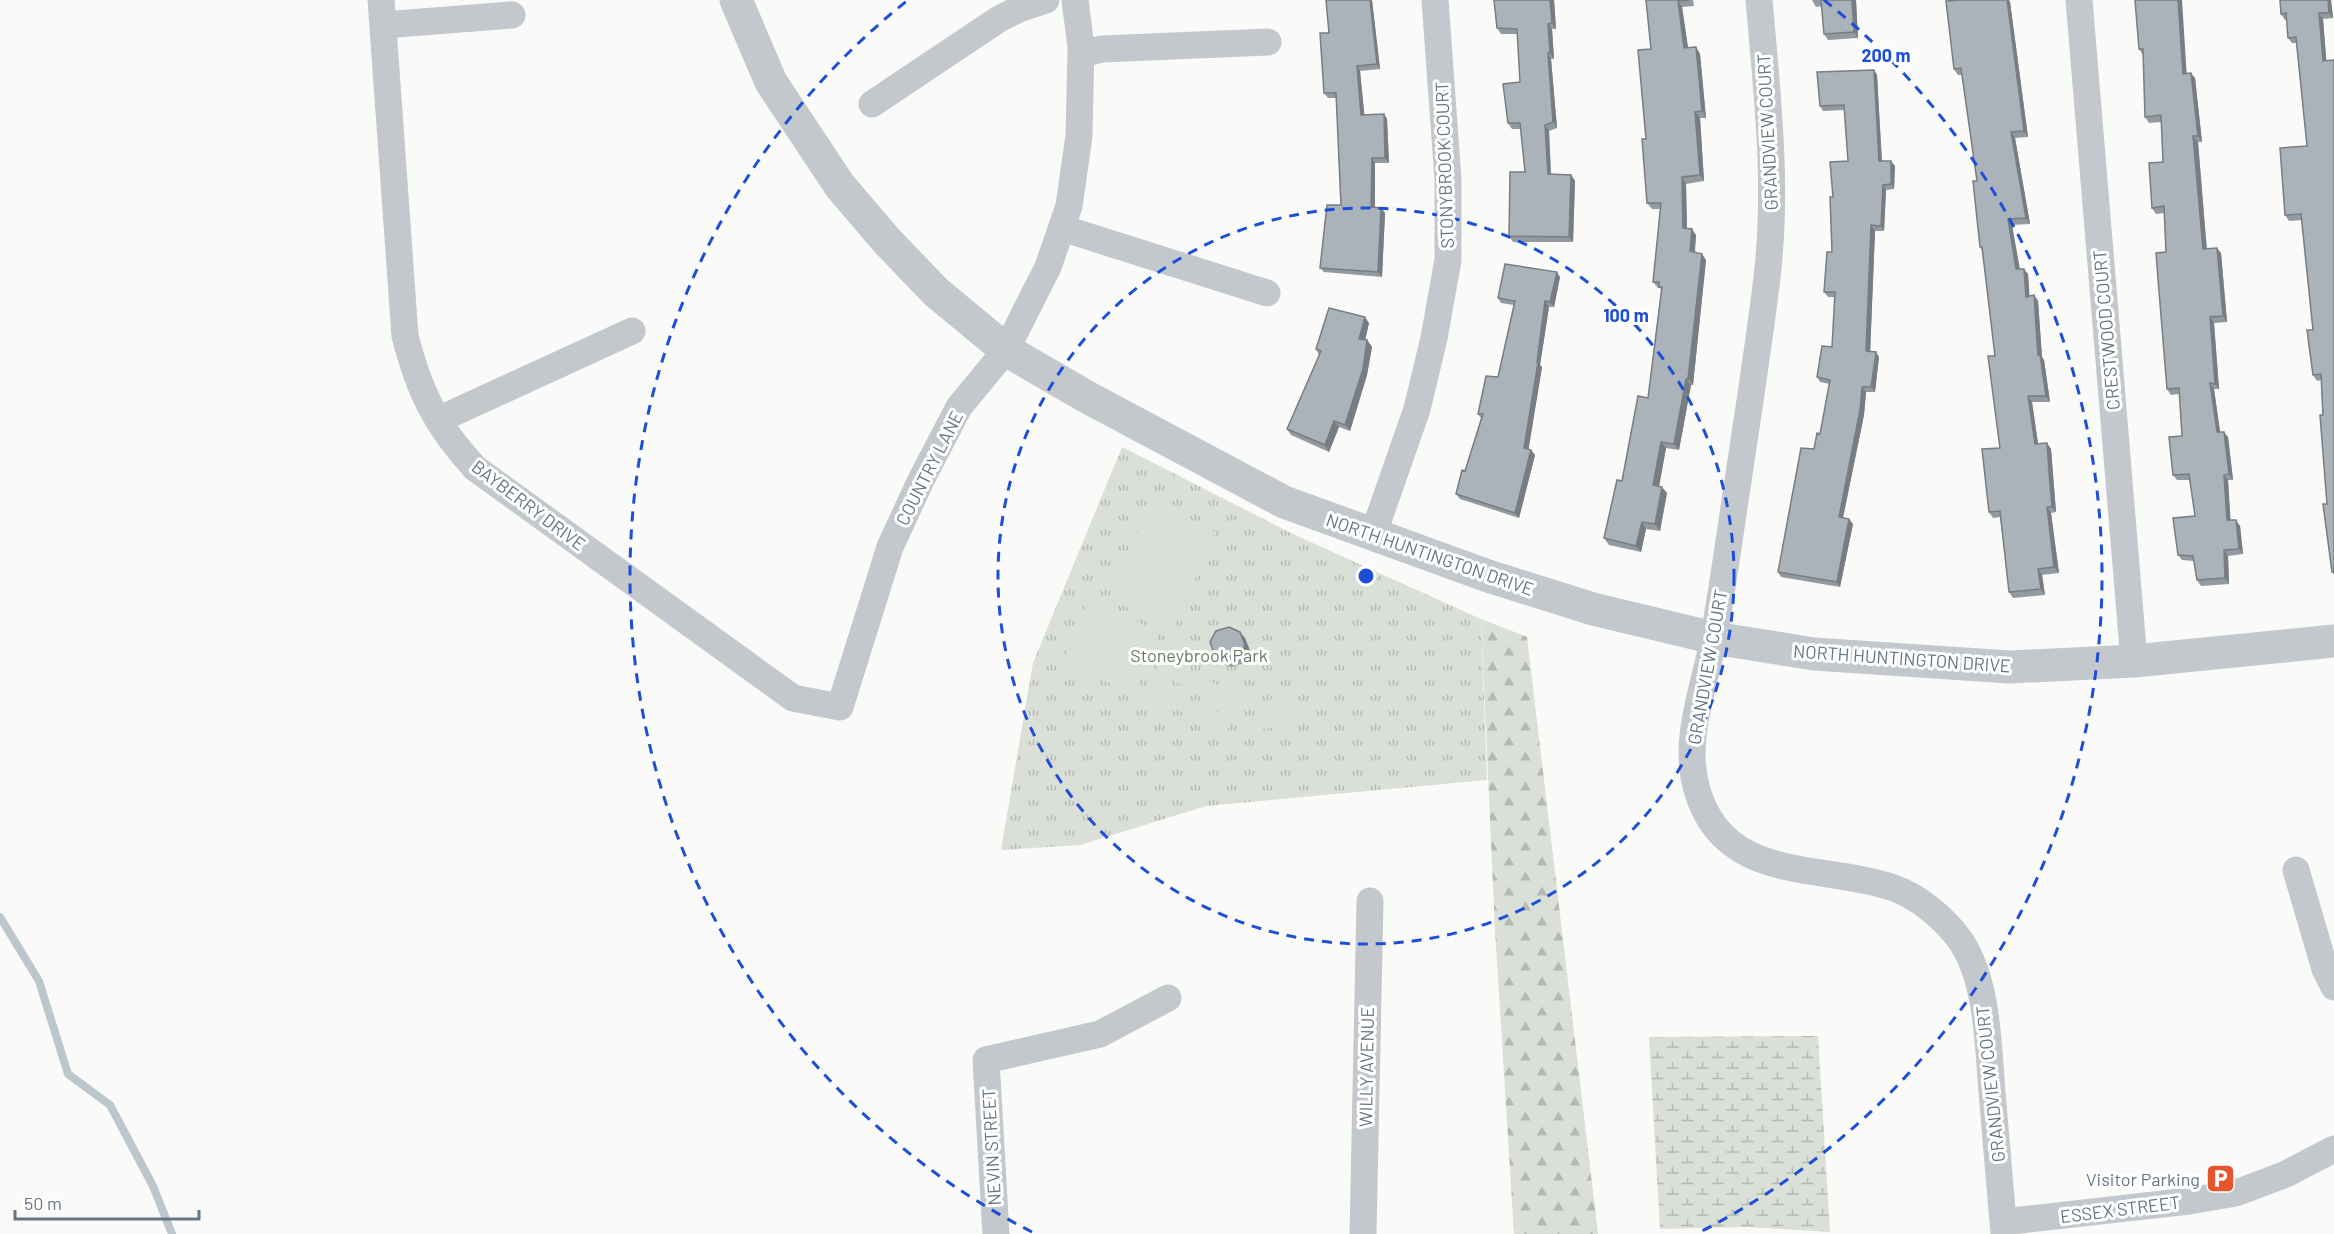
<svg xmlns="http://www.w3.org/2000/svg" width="2334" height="1234" viewBox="0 0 2334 1234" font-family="Barlow,sans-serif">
<defs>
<pattern id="forest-firs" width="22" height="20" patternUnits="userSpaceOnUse" patternTransform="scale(1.5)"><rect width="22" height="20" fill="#dadfd7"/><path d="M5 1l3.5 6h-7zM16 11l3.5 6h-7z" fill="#b4b9b4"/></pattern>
<pattern id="wetland-marsh" width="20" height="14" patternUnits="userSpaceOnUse" patternTransform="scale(1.5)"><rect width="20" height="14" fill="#dadfd7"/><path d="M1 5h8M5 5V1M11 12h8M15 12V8" fill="none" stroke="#b4b9b4"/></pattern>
<pattern id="park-tufts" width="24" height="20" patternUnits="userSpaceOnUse" patternTransform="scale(1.5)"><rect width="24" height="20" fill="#dadfd7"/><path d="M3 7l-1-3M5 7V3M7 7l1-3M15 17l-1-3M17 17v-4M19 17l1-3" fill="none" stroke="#b4b9b4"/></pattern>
</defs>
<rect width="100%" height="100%" fill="#fafaf8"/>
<!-- forest -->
<path fill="url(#forest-firs)" d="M1481,619L1527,637L1598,1234H1514L1495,930Z"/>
<!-- wetland -->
<path fill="url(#wetland-marsh)" d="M1818,1036L1830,1232L1747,1227L1660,1229L1649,1037Z"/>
<!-- park -->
<path fill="url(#park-tufts)" d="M1122,447L1295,535L1481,619L1487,780L1206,806L1080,845L1001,850L1033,663Z"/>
<!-- pitch -->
<path fill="#dadfd7" d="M1149,504L1215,532L1174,628L1108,599Z
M1087,602L1160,631L1135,693L1062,664Z
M1159,661L1242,695L1236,708L1154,673Z
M1150,683L1232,718L1227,731L1145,696Z
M1278,697L1292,702L1301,712C1285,726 1279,728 1258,729C1255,713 1262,701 1278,697Z"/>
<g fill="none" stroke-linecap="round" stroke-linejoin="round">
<!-- stream -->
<path stroke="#bbc7cb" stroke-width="8" d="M0,917L39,981L68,1074L110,1105L153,1186L172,1234"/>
<!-- minor -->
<path stroke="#c3c8cc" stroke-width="27" d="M381,0L405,336C419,391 436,426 475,468L793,698L840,707L890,547L921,480L959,407L1006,350L1048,267L1069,206L1079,136L1081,47L1075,0
M1759,0C1767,92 1778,185 1767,277C1759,345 1748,413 1738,481C1730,533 1723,585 1714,636C1705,686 1682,739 1697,790C1724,884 1822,863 1894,888C1919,897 1945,919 1960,940C1988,980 1988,1045 1992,1092C1996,1139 2000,1187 2004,1234
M2079,0L2134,661
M383,25L512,15
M1081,54L1102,49L1268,42
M872,104L999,19L1019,9L1046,0
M1062,228L1267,293
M438,420L632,331
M1373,535L1417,409L1434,338L1448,260V180L1435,0
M2296,870L2325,969L2334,987
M2003,1222L2189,1201L2236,1193L2286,1174L2334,1149
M996,1234L986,1060L1100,1034L1168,998
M1363,1234L1370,901"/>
<!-- tertiary -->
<path stroke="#c3c8cc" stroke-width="33" d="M736,0L771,82L840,186L887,241L936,292L1006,350L1087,397L1284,502L1488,576L1593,609L1714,638L1814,654L2010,667L2134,661L2334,641"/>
</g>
<!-- wall -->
<path fill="#929a9f" d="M1326,0H1372L1380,69L1360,71L1364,115L1384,114L1387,119L1389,163H1375V207L1381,208L1385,213L1382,277L1324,272L1320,268L1341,205L1336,98H1328L1324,93L1329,33Z
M1494,0H1554L1556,29H1552L1554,59H1551L1557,128L1549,131L1551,174L1571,175L1575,181L1573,242H1513L1509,236L1525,172L1521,129H1512L1508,123L1520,82L1518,34H1501L1497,28Z
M1646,0H1693L1694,6L1682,7L1688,48L1696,47L1700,54L1706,118H1700L1704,181L1686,184L1687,228L1696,235L1695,252L1706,260L1693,385H1691L1679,450L1666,448L1659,486L1667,493L1660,531L1646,529L1641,552L1609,545L1604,538L1648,398L1661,290L1660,288H1658L1653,282L1660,209H1652L1647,203L1646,139L1651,49Z
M1812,0H1856L1858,38L1828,40L1824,34L1822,6L1816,7Z
M2135,0L2187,73L2195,78L2202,142H2198L2207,249L2221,253L2227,322L2214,323L2219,389H2214L2220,432L2228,437L2233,480H2228L2230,520L2240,526L2243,554L2228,556L2229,584L2201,586L2197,580L2194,561L2182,560L2178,555L2195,516L2190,480H2177L2173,475L2182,436L2179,394L2171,395L2167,389L2166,252L2164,213L2156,214L2152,208L2163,162L2161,122L2149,123L2145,117L2143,55L2139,49Z
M2331,0L2333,18L2323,19L2326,61L2334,60V575L2332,572L2327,504L2321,380L2317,381L2313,375V330L2302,220L2289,221L2285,215L2307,146L2296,43H2292L2288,38L2287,19L2285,20L2281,14Z
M2010,2L2028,137L2015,138L2030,224L2012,225L2019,269L2028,274L2029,296L2034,295L2038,301L2042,357L2044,360L2050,402H2032L2038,444L2051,449L2056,512L2051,513L2059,573L2042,575L2045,595L2013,598L2009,592L2000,517L1993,518L1989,512L2000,448L1995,356L1983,252L1980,247L1977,181L1962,75H1958L1954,69Z
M1874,70L1877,75L1882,161L1895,166L1894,189L1886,190L1884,231H1875L1870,351L1879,357L1875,392H1866L1864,415L1843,518L1853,524L1840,587L1781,577L1778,572L1814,449L1820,434L1830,384L1820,382L1817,377L1832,347L1835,297H1828L1824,292L1832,252L1833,197L1848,161L1845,110L1823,111L1820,106Z
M1560,277L1554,307H1549L1540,365L1542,367L1528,450H1531L1535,455L1519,518L1460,499L1456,494L1465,471L1481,418L1478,414L1498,377L1514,305L1501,303L1498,298Z
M1369,323L1365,340H1367L1372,347L1367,375L1350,431L1339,427L1329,452L1291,435L1287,429L1319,355L1316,349Z
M1245,638L1250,651L1244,663L1231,667L1219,662L1215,656Z"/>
<!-- shaded-wall -->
<path fill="#777d82" d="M1370,0H1372L1380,69L1377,64Z
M1550,0H1554L1556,29L1552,23Z
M1852,0H1856L1858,38L1854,32Z
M2007,0H2009L2010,2L2028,137L2024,131Z
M2178,0H2182L2187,79L2183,74Z
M2328,0H2331L2333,18L2329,13Z
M1678,1L1682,7L1689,54L1684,48Z
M2319,13L2323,19L2327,67L2323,61Z
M1548,24L1552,29L1554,59L1550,53Z
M1696,47L1700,54L1706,118L1702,111Z
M1548,53L1551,59L1557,128L1553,122Z
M1357,66L1360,71L1365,120L1361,115Z
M1874,70L1877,75L1882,166L1879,161Z
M2191,73L2195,78L2202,142L2198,136Z
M1695,112L1700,118L1704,181L1700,175Z
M1384,114L1387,119L1389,163L1385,158Z
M1545,125L1549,131L1551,179L1548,174Z
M2011,132L2015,138L2030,224L2026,218Z
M2193,136L2198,142L2207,255L2203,249Z
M1372,158L1375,163V212L1371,207Z
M1891,161L1895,166L1894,189L1891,184Z
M1571,175L1575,181L1573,242L1569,237Z
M1682,177L1686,184L1687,234L1683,228Z
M1883,185L1886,190L1884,231L1881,226Z
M1381,208L1385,213L1382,277L1378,272Z
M2008,219L2012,225L2021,275L2016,269Z
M1871,225L1875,231L1870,356L1866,351Z
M1692,229L1696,235L1694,258L1690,251Z
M2217,248L2221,253L2227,322L2223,316Z
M1702,254L1706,260L1693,385L1688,379Z
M2024,269L2028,274L2030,303L2026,297Z
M1557,272L1560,277L1554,307L1550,302Z
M2034,295L2038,301L2042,357L2044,360L2050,402L2046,396L2038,355Z
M1545,301L1549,307L1540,365L1542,367L1528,453L1524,448Z
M1365,317L1369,323L1364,345L1359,339Z
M2210,317L2214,323L2219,389L2215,384Z
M1367,340L1372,347L1367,375L1350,431L1345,425Z
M1876,352L1879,357L1875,392L1871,387Z
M1686,379L1691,385L1679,450L1674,444Z
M2210,383L2214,389L2221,438L2217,432Z
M1862,387L1866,392L1864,415L1842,522L1839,517Z
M2028,396L2032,402L2039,450L2035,444Z
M1334,421L1339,427L1329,452L1325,445Z
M2224,432L2228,437L2233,480L2229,474Z
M1661,442L1666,448L1658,492L1653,485Z
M2047,443L2051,449L2056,512L2052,507Z
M1531,450L1535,455L1519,518L1515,513Z
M2224,475L2228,480L2231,526L2227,520Z
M1662,487L1667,493L1660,531L1655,524Z
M2047,507L2051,513L2059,573L2054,567Z
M1849,519L1853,524L1840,587L1837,582Z
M2236,520L2240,526L2243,554L2239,549Z
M1642,522L1646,529L1641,552L1636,546Z
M2224,550L2228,556L2229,584L2225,578Z
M2038,569L2042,575L2045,595L2041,589Z
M1240,632L1245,638L1250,651L1244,663L1240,656Z"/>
<!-- building -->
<path fill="#aab3b9" stroke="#777d82" stroke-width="1.5" d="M1326,0H1370L1377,64L1357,66L1361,115L1384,114L1385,158H1372L1371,207L1381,208L1378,272L1320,268L1327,205H1341L1336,93H1324L1320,33H1329Z
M1494,0H1550L1552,23L1548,24L1550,53H1548L1553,122L1545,125L1548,174L1571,175L1569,237L1509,236L1510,172H1525L1520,123H1508L1503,84L1520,82L1517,29L1497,28Z
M1646,0H1689L1678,1L1684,48L1696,47L1702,111L1695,112L1700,175L1682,177L1683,228L1692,229L1690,251L1702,254L1688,379H1686L1674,444L1661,442L1653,485L1662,487L1655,524L1642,522L1636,546L1604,538L1617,480L1622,481L1638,396L1648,398L1662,287H1659V282H1653L1661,203H1647L1642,139H1646L1638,50L1651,49Z
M1821,0H1852L1854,32L1824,34Z
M1960,0H2007L2024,131L2011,132L2026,218L2008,219L2016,269H2024L2026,297L2034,295L2038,355H2040L2046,396H2028L2035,444L2047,443L2049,472L2052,507H2047L2054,567L2038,569L2041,589L2009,592L2000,511L1989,512L1982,449L2000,448L1988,356H1995L1982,247H1980L1973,181H1977L1961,68L1954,69L1946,1Z
M2135,0H2178L2183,74L2191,73L2198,136H2193L2203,249L2217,248L2223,316L2210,317L2215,384L2210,383L2217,432H2224L2229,474L2224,475L2227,520H2236L2239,549L2224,550L2225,578L2197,580L2193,556L2178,555L2173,518L2195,516L2189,474L2173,475L2169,437L2182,436L2179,388L2167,389L2158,279L2156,253L2166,252L2164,206L2152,208L2149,163L2163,162L2161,115L2145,117L2143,49H2139Z
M2280,0H2328L2329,13H2319L2323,61L2334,60V572H2332L2323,504H2327L2320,415H2323L2321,374L2313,375L2307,330H2313L2301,214L2285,215L2280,148L2307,146L2296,37L2288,38L2286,13L2281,14Z
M1874,70L1879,161H1891V184L1883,185L1881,226L1871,225L1866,351L1876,352L1871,387H1862L1860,410L1839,517L1849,519L1837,582L1778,572L1801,448L1814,449L1817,433L1820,434L1830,380L1817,377L1822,346L1832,347L1835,292H1824L1827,252H1832L1830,197H1833L1830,162L1848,161L1844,105L1820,106L1817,72Z
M1505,264L1557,272L1550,302L1545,301L1537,362H1538L1524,448L1531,450L1515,513L1456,494L1462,470L1465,471L1483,414H1478L1486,376L1498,377L1515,301L1498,298Z
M1329,308L1365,317L1359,339L1367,340L1363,369L1345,425L1334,421L1325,445L1287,429L1321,351L1316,349Z
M1229,627L1240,632L1245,645L1240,656L1226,661L1215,656L1210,642L1216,631Z"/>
<!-- distance rings -->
<g fill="none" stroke="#1d4ed8" stroke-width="3" stroke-dasharray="10 8">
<circle cx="1366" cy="576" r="368"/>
<path d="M1032 1232A736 736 0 0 1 908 0M1824 0A736 736 0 0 1 1700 1232"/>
</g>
<!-- icons -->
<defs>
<symbol id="parking-square" viewBox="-11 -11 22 22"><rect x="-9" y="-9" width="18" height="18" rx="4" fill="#e4572e" stroke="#fff"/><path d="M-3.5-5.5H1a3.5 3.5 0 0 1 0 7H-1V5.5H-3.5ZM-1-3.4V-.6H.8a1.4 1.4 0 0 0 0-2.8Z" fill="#fff"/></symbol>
</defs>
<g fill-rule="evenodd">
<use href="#parking-square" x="2204" y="1162" width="33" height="33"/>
</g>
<g text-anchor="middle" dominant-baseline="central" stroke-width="6" stroke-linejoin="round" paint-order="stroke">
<!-- street labels -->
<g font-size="18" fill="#657683" stroke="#fff">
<text transform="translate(1767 132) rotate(-93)">GRANDVIEW COURT</text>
<text transform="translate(1444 165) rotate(-92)">STONYBROOK COURT</text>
<text transform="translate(2106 330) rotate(-95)">CRESTWOOD COURT</text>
<text transform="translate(929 468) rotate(-63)">COUNTRY LANE</text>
<text transform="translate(529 505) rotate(37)">BAYBERRY DRIVE</text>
<text transform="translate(1430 554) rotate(19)">NORTH HUNTINGTON DRIVE</text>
<text transform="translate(1902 658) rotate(4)">NORTH HUNTINGTON DRIVE</text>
<text transform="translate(1707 667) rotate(-80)">GRANDVIEW COURT</text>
<text transform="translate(1366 1067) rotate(-89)">WILLY AVENUE</text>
<text transform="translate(1990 1084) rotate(-96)">GRANDVIEW COURT</text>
<text transform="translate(991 1147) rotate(-93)">NEVIN STREET</text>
<text transform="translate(2120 1209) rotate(-7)">ESSEX STREET</text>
</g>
<!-- park labels -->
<g font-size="18" fill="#687a64" stroke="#fff">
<text x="1199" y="655">Stoneybrook Park</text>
</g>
<!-- poi labels -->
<g font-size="18" fill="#657683" stroke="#fff" text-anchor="end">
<text x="2200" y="1179">Visitor Parking</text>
</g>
</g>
<circle cx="1366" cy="576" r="9" fill="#1d4ed8" stroke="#fff" stroke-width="3"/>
<g font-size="18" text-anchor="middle" font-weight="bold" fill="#1d4ed8" stroke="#fff" stroke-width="6" stroke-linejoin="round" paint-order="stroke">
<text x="1886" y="62">200 m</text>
<text x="1626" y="322">100 m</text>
</g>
<!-- scale -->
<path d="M15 1210v9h184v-9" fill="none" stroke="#657683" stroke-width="3"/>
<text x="24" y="1210" font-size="18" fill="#657683" stroke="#ffffff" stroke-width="4.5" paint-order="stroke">50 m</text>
</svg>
